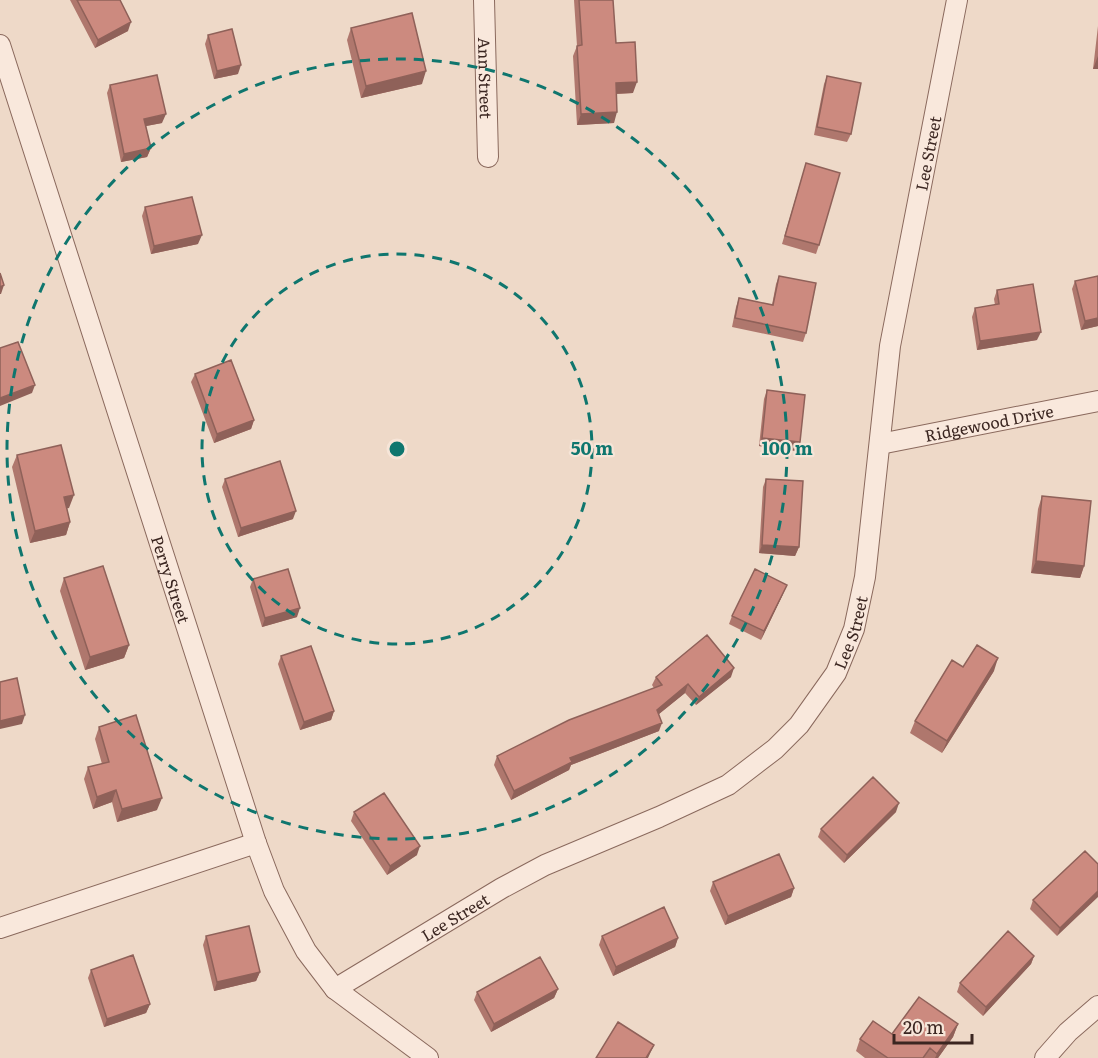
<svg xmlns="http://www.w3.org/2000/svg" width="1098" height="1058" viewBox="0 0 1098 1058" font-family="Literata,serif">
<rect width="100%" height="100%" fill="#eed9c8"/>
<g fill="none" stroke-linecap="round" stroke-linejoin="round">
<defs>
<g id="street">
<path id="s1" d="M484,0L488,157"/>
<path id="s2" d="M0,45L256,843L274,891L306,951L335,989L428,1058"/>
<path id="s3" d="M880,444L1098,401"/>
<path d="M0,928L256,843"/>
<path id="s4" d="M335,989L502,888L545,865L659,817L728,785L775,749L799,725L836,673L854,629L865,577L890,346L957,0"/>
<path d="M1045,1058L1068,1032L1098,1006"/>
</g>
</defs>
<!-- street casing -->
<use href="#street" stroke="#8a695d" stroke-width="22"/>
<!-- street -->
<use href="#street" stroke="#f9e8dc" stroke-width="20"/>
</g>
<!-- wall -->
<path fill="#af776d" d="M70,0H120L128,31L95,48Z
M574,0H613L616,43L633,93L616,94L614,123L577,125L573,56L577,46Z
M1098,26V69H1093Z
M351,28L422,84L361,98L347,40Z
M208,35L238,74L214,79L205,44Z
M827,76L851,134L847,142L814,135L824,84Z
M110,85L162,123L146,126L151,148L147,157L121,162L107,93Z
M806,163L819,245L816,254L782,244Z
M145,207L198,244L151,254L142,216Z
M779,276L806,333L803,342L732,327L736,307L739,298L772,305L776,284Z
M1075,281L1098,326L1081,330L1072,289Z
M997,290L1037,340L977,350L972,317L975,308L995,305L994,299Z
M195,374L254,420L251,429L214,443L191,382Z
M767,390L797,451L759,446L764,399Z
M17,455L69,508H67L70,522L66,535L30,543L12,467Z
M225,479L293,519L238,537L222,487Z
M766,479L799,547L795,556L759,553L763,487Z
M1042,496L1084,566L1080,578L1031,573L1038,509Z
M64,578L129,645L124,658L85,670L60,591Z
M253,579L297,617L262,627L250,587Z
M783,594L761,640L729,624L732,616Z
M281,656L334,711L331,720L300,730L278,664Z
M994,671L942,753L910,733L915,721Z
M656,677H731L696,705L685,693L659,714V731L571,765L569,770L511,800L494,765L497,756L654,688L652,685Z
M99,727L157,810L117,822L112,802L93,809L84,779L88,767L102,764L95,739Z
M354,812L417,855L387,875L351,821Z
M896,812L844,863L818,837L821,829Z
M1098,864L1057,936L1030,909L1033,900Z
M713,882L794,888L791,897L725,925L710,891Z
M206,936L260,972L256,981L214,991L203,945Z
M602,936L678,938L675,947L613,976L599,945Z
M1034,956L1031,964L983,1016L957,992L960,983Z
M91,970L150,1004L146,1013L104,1027L88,978Z
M558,989L554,998L491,1032L474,1000L477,992Z
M958,1024L953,1037L938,1058H865L856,1051L860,1039Z"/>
<!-- shaded-wall -->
<path fill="#8f6159" d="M131,22L128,31L95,48L98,40Z
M1098,56V69H1093Z
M241,65L238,74L214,79L217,71Z
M426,71L422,84L361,98L366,86Z
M637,82L633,93L612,94L616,83Z
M617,112L614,123L577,125L581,114Z
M166,114L162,123L141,127L144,119Z
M151,148L147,157L121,162L124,154Z
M202,235L198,244L151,254L154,246Z
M4,285L1,294H0V287Z
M1098,318V326L1081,330L1085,321Z
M1041,332L1037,340L977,350L980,341Z
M35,385L32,393L0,406V398Z
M254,420L251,429L214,443L217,434Z
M762,438L800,442L797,451L759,446Z
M74,495L69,508L60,510L64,497Z
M296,511L293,519L238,537L241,528Z
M70,522L66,535L30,543L35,531Z
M762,545L799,547L795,556L759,553Z
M1036,561L1084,566L1080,578L1031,573Z
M787,585L783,594L761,640L764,631Z
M300,608L297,617L262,627L265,618Z
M129,645L124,658L85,670L90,657Z
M998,658L994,671L942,753L947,741Z
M734,668L731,677L696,705L699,697Z
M688,684L685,693L654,718L657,710Z
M334,711L331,720L300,730L304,722Z
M25,715L22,724L0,729V721Z
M662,723L659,731L571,765L569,770L511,800L514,791L570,758Z
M116,790L112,802L93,809L97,797Z
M162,798L157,810L117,822L122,809Z
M899,803L896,812L844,863L847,855Z
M420,846L417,855L387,875L390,866Z
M794,888L791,897L725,925L728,916Z
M1098,891V897L1057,936L1060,928Z
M678,938L675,947L613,976L616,967Z
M1034,956L1031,964L983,1016L986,1007Z
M260,972L256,981L214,991L217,982Z
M558,989L554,998L491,1032L494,1024Z
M150,1004L146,1013L104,1027L107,1019Z
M958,1024L953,1037L938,1058H935L937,1054Z
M654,1045L648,1058H646Z"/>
<!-- building -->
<path fill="#cc8a7f" stroke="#8f6159" stroke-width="1.5" d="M77,0H120L131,22L98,40Z
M579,0H613L616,43L635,42L637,82L616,83L617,112L581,114L577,46L582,45Z
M412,13L426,71L366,86L351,28Z
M232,29L241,65L217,71L208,35Z
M157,75L166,114L144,119L151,148L124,154L110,85Z
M827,76L861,83L851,134L817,127Z
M806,163L840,173L819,245L785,236Z
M192,197L202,235L154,246L145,207Z
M0,273L4,285L0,287Z
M779,276L816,283L806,333L735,318L739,298L773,305Z
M1098,276V318L1085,321L1075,281Z
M1033,284L1041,332L980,341L975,308L999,304L997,290Z
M18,342L35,385L0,398V348Z
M231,360L254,420L217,434L195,374Z
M767,390L805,395L800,442L762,438Z
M61,445L74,495L64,497L70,522L35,531L17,455Z
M280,461L296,511L241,528L225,479Z
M766,479L803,481L799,547L762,545Z
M1042,496L1091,501L1084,566L1036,561Z
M103,566L129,645L90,657L64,578Z
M288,569L300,608L265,618L253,579Z
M755,569L787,585L764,631L732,616Z
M707,635L734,668L699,697L688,684L657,710L662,723L570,758L572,762L514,791L497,756L569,720L662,685L656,677Z
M977,645L998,658L947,741L915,721L952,660L963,667Z
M311,646L334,711L304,722L281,656Z
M17,678L25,715L0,721V682Z
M136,715L162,798L122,809L116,790L97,797L88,767L109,762L99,727Z
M873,777L899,803L847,855L821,829Z
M384,793L420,846L390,866L354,812Z
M1085,851L1098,864V891L1060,928L1033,900Z
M779,854L794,888L728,916L713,882Z
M664,907L678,938L616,967L602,936Z
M249,926L260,972L217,982L206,936Z
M1008,931L1034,956L986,1007L960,983Z
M133,955L150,1004L107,1019L91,970Z
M540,957L558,989L494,1024L477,992Z
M919,997L958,1024L937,1054L930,1048L923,1058H888L860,1039L873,1021L892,1034Z
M618,1022L654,1045L646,1058H596Z"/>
<!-- distance rings -->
<g fill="none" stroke="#0f766e" stroke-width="3" stroke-dasharray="10 8">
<circle cx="397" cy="449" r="195"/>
<circle cx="397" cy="449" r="390"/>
</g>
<g text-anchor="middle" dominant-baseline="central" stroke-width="4.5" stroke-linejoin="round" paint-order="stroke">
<!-- street labels -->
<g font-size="16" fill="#3b2621" stroke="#f6e5d8">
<text stroke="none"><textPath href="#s1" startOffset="78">Ann Street</textPath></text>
<text stroke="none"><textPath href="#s4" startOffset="1130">Lee Street</textPath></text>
<text stroke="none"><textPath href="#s3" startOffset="111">Ridgewood Drive</textPath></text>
<text stroke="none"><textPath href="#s2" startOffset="561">Perry Street</textPath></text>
<text stroke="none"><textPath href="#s4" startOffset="644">Lee Street</textPath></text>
<text stroke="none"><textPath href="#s4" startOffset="140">Lee Street</textPath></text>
</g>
</g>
<circle cx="397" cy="449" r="9" fill="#0f766e" stroke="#f6e5d8" stroke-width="3"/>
<g font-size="18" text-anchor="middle" font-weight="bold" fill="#0f766e" stroke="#f6e5d8" stroke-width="4.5" stroke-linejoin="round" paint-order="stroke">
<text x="592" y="455">50 m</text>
<text x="787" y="455">100 m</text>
</g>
<!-- scale -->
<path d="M894 1034v9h78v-9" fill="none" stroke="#3b2621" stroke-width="3"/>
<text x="903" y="1034" font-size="18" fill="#3b2621" stroke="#f6e5d8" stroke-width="4.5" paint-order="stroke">20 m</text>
</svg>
